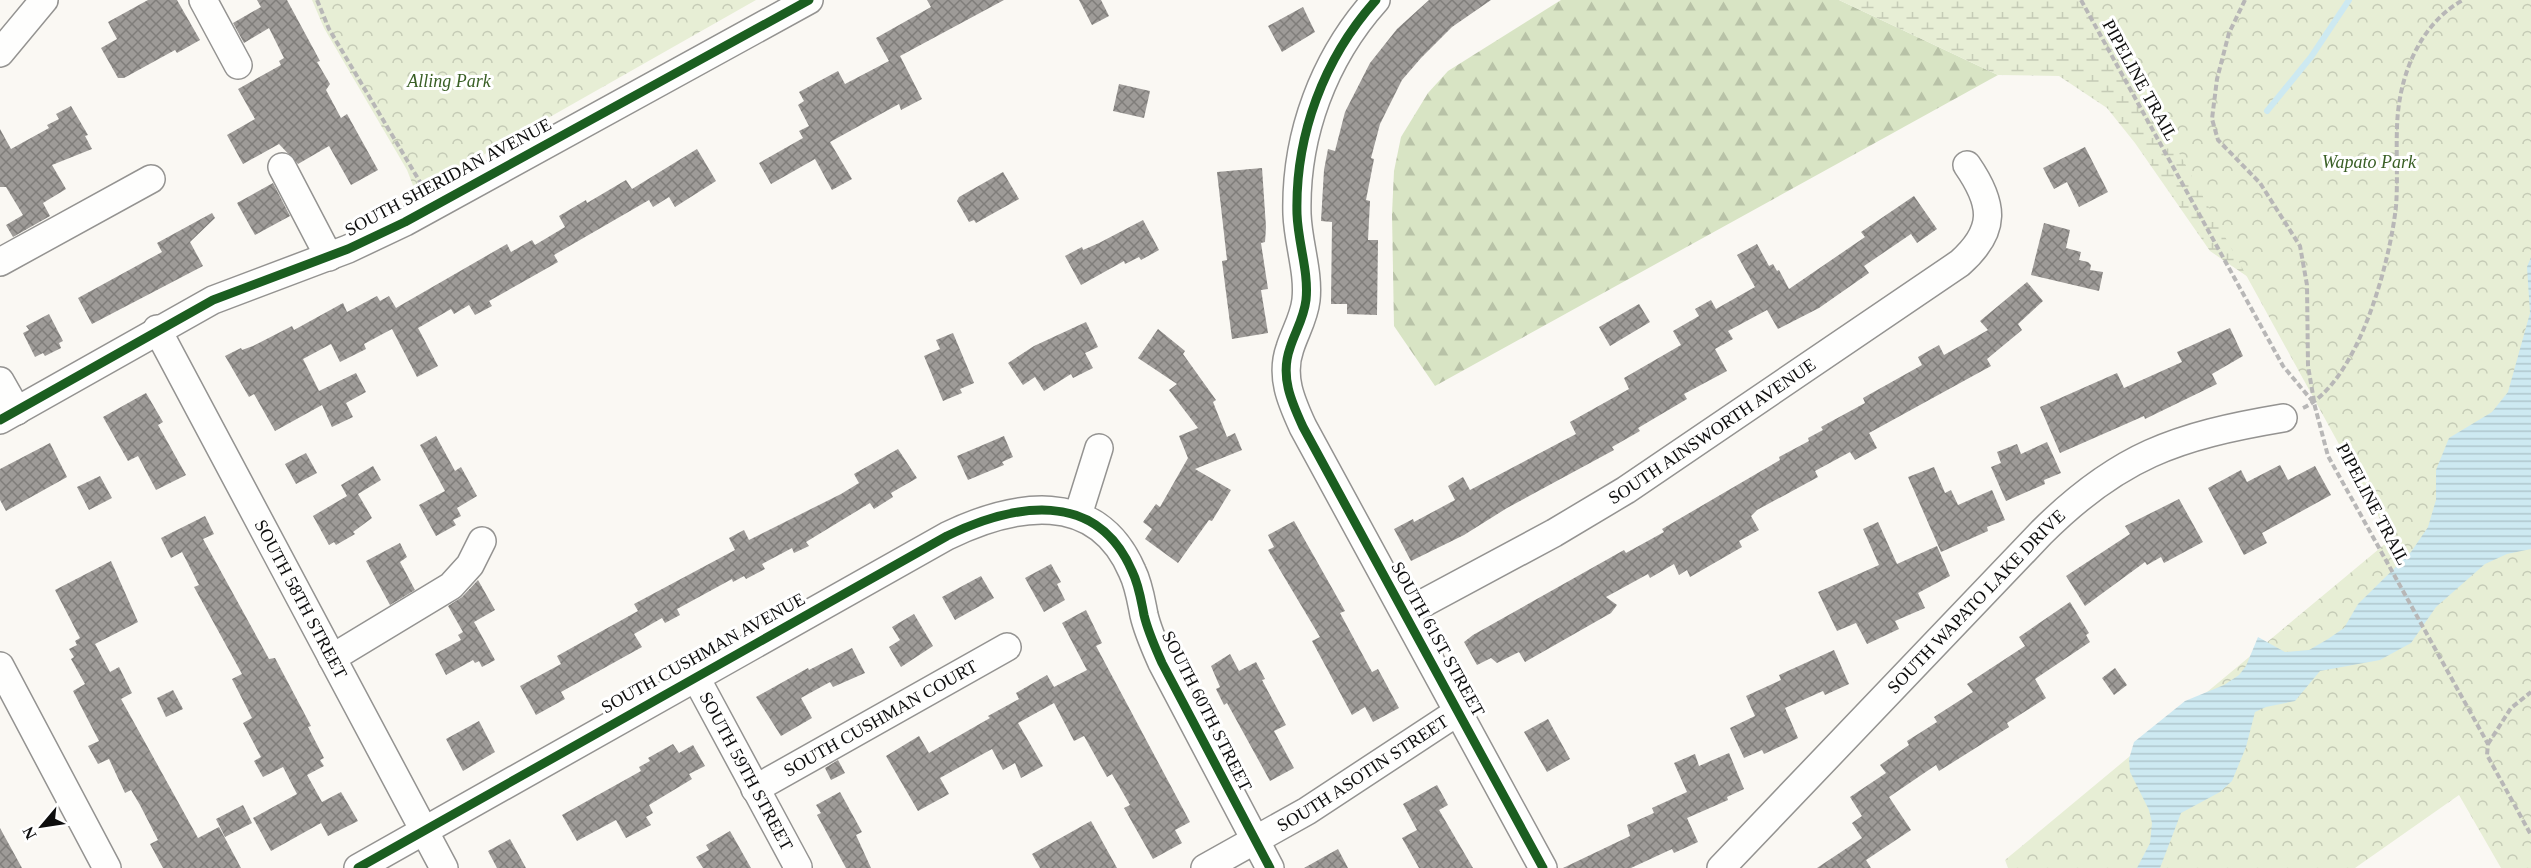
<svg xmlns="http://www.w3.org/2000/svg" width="2531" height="868" viewBox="0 0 2531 868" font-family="'Times New Roman',serif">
<defs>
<pattern id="forest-firs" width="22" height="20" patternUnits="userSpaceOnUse" patternTransform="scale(1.5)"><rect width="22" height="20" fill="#d8e4c4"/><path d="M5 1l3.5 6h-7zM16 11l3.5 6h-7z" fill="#b8c2a7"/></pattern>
<pattern id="wetland-marsh" width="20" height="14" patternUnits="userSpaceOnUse" patternTransform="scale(1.5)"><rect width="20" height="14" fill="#e7eed5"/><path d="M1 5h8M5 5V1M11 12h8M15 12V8" fill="none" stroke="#c5cbb6"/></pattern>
<pattern id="park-crowns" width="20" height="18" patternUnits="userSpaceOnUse" patternTransform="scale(1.5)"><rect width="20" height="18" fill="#e7eed5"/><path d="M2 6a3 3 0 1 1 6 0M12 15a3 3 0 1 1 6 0" fill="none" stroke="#c5cbb6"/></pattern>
<pattern id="water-rules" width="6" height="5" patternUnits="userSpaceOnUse" patternTransform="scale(1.5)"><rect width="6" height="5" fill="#cde9f1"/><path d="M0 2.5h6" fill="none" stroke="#afc7cd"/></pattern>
<pattern id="building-cross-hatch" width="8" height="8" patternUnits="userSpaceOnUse" patternTransform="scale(1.5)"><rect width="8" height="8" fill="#9e9b98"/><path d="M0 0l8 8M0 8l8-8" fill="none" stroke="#7f7d7a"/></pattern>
</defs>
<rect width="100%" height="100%" fill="#faf8f3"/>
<!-- forest -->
<path fill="url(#forest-firs)" d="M1561,0H1839L1998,75L1435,386L1394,326L1392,214L1394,171L1401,137L1428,93L1448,71Z"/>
<!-- wetland -->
<path fill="url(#wetland-marsh)" d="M1839,0H2147L2237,242L2248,277L2210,251L2135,143L2107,108L2059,76L1998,75Z"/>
<!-- park -->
<path fill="url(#park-crowns)" d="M312,0H756L416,193L407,170L324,28Z
M2095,0H2531V868H2501L2459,795L2355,868H2008L2005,860L2391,539Z"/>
<!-- water -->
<path fill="url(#water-rules)" d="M2531,257V549L2507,554L2485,564L2436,607L2411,643L2380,660L2320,671L2295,701L2266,707L2255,712L2246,747L2232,781L2220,792L2181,813L2160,868H2137L2150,843L2152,823L2149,810L2130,772L2129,759L2134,742L2185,701L2224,685L2239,675L2246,666L2258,637L2285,652L2309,650L2328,639L2344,628L2358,604L2411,552L2428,527L2436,500V470L2449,438L2492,412L2508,392L2530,313L2527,267Z"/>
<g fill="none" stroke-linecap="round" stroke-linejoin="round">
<!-- stream -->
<path stroke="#cde9f1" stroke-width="6" d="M2267,111L2311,57L2349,0"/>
</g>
<!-- building -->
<path fill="url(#building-cross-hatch)" d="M148,0H177L200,40L177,53L175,50L124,78H118L101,48L117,39L108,22Z
M257,0H287L320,61L317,62L330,84L326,90L341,118L347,114L378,170L351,185L329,146L298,164L279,144L243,164L227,135L255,119L238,89L281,65L279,61L284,58L269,28L244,43L233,23L261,7Z
M927,0H1004L900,56L922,99L901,110L899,104L830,142L852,179L832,190L815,159L771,184L759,163L803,138L799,131L809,126L798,105L804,101L799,92L838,71L845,84L889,61L876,38L931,7Z
M1079,0H1101L1109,16L1092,25Z
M1429,0H1491L1452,27L1421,58L1402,80L1380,124L1371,158L1374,159L1366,200L1370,201L1368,240H1378L1377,315L1347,314V304H1331L1332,222L1321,221L1324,170L1328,149L1335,151L1345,112L1370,63L1397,29Z
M1303,7L1315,32L1282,52L1268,26Z
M1119,84L1150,91L1144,118L1113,111Z
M71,106L88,135L85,136L92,149L52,165L66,189L43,203L50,216L13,237L6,225L23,215L6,187H0V129L11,149L49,128L47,125L59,119L56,114Z
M2085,147L2108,192L2079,207L2067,182L2054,189L2043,168Z
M697,149L716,181L675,207L669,197L653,207L649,200L554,255L558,262L489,301L492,306L475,315L469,305L454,314L451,309L418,328L438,366L417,377L392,329L364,344L366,349L340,362L331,344L303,359L319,391L356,373L366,392L346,403L353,417L332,427L322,405L275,431L254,394L249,397L225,356L241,348L242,350L253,346L292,326L294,330L343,303L347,312L377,296L380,301L389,296L396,308L507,244L511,252L532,240L535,245L565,227L559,216L586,200L587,203L626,180L632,189Z
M1262,168L1266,227L1265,242L1261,243L1268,289L1261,290L1268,333L1232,339L1222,261L1227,260L1217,172Z
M1003,172L1019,199L976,223L974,220L969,222L957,201L959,197Z
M273,183L290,216L255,235L237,203Z
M1914,196L1937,229L1917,243L1911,234L1864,266L1869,273L1819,308L1778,329L1767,310L1728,331L1733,339L1715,349L1727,371L1684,394L1687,399L1638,428L1640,431L1612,447L1614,450L1507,508L1464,535L1411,561L1394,529L1413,519L1414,522L1455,500L1448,486L1463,477L1470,490L1576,434L1570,422L1629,389L1624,378L1681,345L1673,331L1699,316L1695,309L1711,300L1716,309L1755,287L1737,255L1757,244L1769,266L1773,264L1777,271L1779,270L1789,289L1865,237L1861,232Z
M212,213L215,218L190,242L203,266L92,324L78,298L162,252L157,243Z
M1143,220L1159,250L1141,260L1139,257L1125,264L1124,261L1081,285L1065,256L1082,247L1083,250L1099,243Z
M2044,223L2070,230L2066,248L2081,252L2079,260L2088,262L2091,265L2090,270L2103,272L2099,291L2031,275Z
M2027,282L2043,301L2018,324L2022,330L1987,359L1991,366L1869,433L1877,448L1855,460L1850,452L1815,471L1818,477L1757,510L1751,516L1759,530L1739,541L1742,547L1690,577L1687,570L1679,575L1674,564L1650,578L1648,574L1606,597L1617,605L1611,613L1525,662L1519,652L1497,663L1491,658L1477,665L1464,642L1473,635L1624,550L1626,553L1664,532L1662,529L1780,460L1779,457L1809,441L1808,438L1823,430L1821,427L1865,403L1863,398L1922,365L1918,357L1939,345L1944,355L1988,330L1980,321Z
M1639,304L1650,322L1610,346L1599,327Z
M49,314L63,341L59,343L61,348L45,356L43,353L35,357L23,333L29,330L26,326Z
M1086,322L1098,347L1085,353L1093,368L1073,378L1071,374L1044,391L1035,377L1023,385L1008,363L1034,346Z
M2230,328L2243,356L2212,374L2217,384L2145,419L2144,416L2060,453L2040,407L2117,373L2124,388L2182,362L2177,352Z
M1158,329L1185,351L1183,354L1216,400L1213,402L1227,437L1235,433L1242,450L1195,469L1231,490L1212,521L1209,520L1178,563L1145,539L1152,529L1143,522L1156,504L1160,507L1188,458L1179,436L1198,428L1169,390L1177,384L1138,358Z
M953,333L974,383L960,389L962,393L943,401L924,356L940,349L936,340Z
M146,393L163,422L158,425L186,475L156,490L138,456L128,461L103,417Z
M436,436L455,471L461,467L477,496L457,508L461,516L453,520L456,525L436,536L419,505L445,491L420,445Z
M1004,436L1013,457L1002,462L1004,465L968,480L957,456Z
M2047,442L2061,473L2044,480L2045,484L2006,501L1991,467L2001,463L1997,452L2017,444L2021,454Z
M50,443L67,477L6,511L0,500V469Z
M898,449L917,478L891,493L893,497L874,509L870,503L806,542L809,546L794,553L792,548L762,564L765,569L746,579L744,576L733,582L732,579L677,609L680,615L665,623L662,618L634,634L642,647L561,692L565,699L536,715L520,686L561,664L557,656L638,611L634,604L735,550L729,538L744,530L749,540L841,494L859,483L854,474Z
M306,453L317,473L296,484L285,464Z
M2280,465L2288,480L2315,466L2331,495L2262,533L2267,543L2244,555L2208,488L2241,470L2247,482Z
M373,466L381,480L358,494L372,518L353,532L355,534L336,545L334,542L329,545L313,516L347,496L341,485Z
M1934,467L1945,493L1951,490L1958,505L1992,490L2005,520L1987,527L1988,531L1941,552L1908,477Z
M100,476L112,498L89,510L77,487Z
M2179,499L2203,542L2164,563L2161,557L2147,565L2145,562L2085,606L2066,576L2130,534L2125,526Z
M205,516L214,534L203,539L269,659L275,658L311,726L308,727L324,758L320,760L324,766L307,775L322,802L341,792L358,821L328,836L321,823L271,851L253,818L297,794L283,767L263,777L254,761L261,757L243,723L252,718L232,679L242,674L194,587L199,585L182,552L171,558L161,538Z
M1294,521L1345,611L1340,613L1372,672L1378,669L1399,708L1373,722L1365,707L1352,715L1312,641L1320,637L1268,550L1274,547L1268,535Z
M1878,522L1897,564L1937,546L1950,576L1918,593L1925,608L1895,621L1899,629L1867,644L1856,623L1837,631L1818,592L1879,565L1863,529Z
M400,543L407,557L400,562L415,590L390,605L366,561Z
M111,561L138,622L95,644L110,672L119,667L132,693L121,699L198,838L219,827L241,868H163L150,844L158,840L140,805L131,790L125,793L109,759L98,764L88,746L99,741L73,691L85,684L71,659L74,657L69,649L77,645L75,641L80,638L55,590Z
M1051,564L1061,582L1057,584L1065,600L1044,612L1025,578Z
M981,576L994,598L955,620L942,597Z
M478,580L495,610L474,622L495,660L482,667L479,661L475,663L473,660L446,675L435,654L461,640L458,635L463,632L448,606L462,597Z
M2070,602L2089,633L2086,635L2090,642L2035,679L2046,698L2007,723L2009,727L1939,771L1936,765L1889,797L1911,830L1866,860L1871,868H1817L1862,838L1852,823L1862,816L1850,797L1886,773L1880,765L1909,745L1907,741L1937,722L1934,717L1973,692L1967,684L2025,646L2019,637Z
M1086,610L1102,643L1096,646L1190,822L1175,830L1182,843L1153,859L1124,808L1130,805L1112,774L1107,777L1084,736L1074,741L1054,703L1018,723L1043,766L1021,778L1015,763L1003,770L992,749L940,778L949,794L918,811L886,756L919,736L929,753L990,718L988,716L1019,699L1016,693L1047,675L1054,687L1087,670L1062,623Z
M914,614L933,646L901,667L889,647L900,640L892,627Z
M852,648L865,673L833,687L830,682L801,698L812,718L781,736L756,697L808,668L809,670Z
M1834,650L1849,684L1825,695L1823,691L1785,708L1798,738L1764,754L1762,750L1744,758L1730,728L1755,716L1746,696L1781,680L1779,675Z
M1230,654L1239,671L1256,662L1265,679L1262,680L1286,725L1274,731L1294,768L1270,781L1227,703L1224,705L1216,689L1220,687L1211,666Z
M2115,668L2127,685L2114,695L2102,678Z
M173,690L183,709L166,717L157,698Z
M1548,719L1570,759L1547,772L1524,732Z
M479,721L495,752L463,771L446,739Z
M673,744L679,753L693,745L705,766L689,774L692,779L649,805L653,813L646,817L651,825L626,838L616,820L577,841L562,815L641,771L639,767L650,761L648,758Z
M1729,753L1744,789L1727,797L1728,800L1687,818L1698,842L1674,853L1672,849L1631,868H1563L1630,836L1627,825L1654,813L1652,808L1687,792L1674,763L1695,754L1699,766Z
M838,760L845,773L831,780L825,768Z
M1437,785L1448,805L1439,810L1473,868H1419L1402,838L1417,830L1403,804Z
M840,792L862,832L856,835L871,868H846L817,815L821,813L816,805Z
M243,805L252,823L225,837L216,819Z
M1091,821L1117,868H1040L1032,854Z
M0,828L22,868H0Z
M730,831L751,868H703L696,857L709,850L706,845Z
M510,839L526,868H497L488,851Z
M1338,849L1348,868H1304Z"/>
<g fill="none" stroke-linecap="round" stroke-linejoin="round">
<defs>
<g id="minor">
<path d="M203,0L238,65"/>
<path d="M1376,0C1324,58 1295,135 1297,214C1298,243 1309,272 1306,300C1304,318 1295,332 1290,348C1280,376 1291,401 1303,427L1543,868"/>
<path d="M0,53L44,0"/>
<path d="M282,167L329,257"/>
<path d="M0,262L151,179"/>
<path id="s1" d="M157,329L444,868"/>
<path d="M0,381L17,411"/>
<path d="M0,420L213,300L348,249L405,222L809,0"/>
<path d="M1078,515L1099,448"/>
<path id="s2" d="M1405,613L1554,533L1626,490L1960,263C1997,230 1994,204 1967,165"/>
<path d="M332,658L451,586L470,565L482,541"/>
<path d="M0,666L107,868"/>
<path id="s3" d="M695,676L798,867"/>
<path id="s4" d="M755,789L1007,647"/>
<path d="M358,868L947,536C1013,504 1096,488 1132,571C1139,585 1141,600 1144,615C1148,632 1155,647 1162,663L1270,868"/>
<path id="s5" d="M1205,868L1307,811L1459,711"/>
<path id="s6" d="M1721,868L2041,533C2118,456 2176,436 2283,418"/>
</g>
</defs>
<!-- minor casing -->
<use href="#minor" stroke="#949391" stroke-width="30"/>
<!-- path -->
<path stroke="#b8b7b7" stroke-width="4" stroke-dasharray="6 3" stroke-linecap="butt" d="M317,0L329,29L423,187
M2081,0L2283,366L2314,403L2328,456L2488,744L2487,755L2531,835
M2245,0L2229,33L2217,79L2212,119L2218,140L2260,183L2300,246L2307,285L2308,366L2314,401
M2303,408C2358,382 2390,263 2396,206C2398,181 2396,154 2397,128C2398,79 2418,25 2463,0
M2488,744L2511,708L2531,692"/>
<!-- minor -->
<use href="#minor" stroke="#fefefd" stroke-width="27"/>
<defs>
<path id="cycleway" d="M1376,0C1324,58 1295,135 1297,214C1298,243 1309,272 1306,300C1304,318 1295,332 1290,348C1280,376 1291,401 1303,427L1543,868
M0,420L213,300L348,249L405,222L809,0
M358,868L947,536C1013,504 1096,488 1132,571C1139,585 1141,600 1144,615C1148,632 1155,647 1162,663L1270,868"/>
</defs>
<!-- cycleway casing -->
<use href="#cycleway" stroke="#fff" stroke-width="13"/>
<!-- cycleway -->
<use href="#cycleway" stroke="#1b5e20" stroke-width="9"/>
</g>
<g text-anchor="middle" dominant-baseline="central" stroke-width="6" stroke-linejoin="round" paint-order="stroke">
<!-- street labels -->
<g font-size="18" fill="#0e0e0e" stroke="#fff">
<text transform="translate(2140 80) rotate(61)">PIPELINE TRAIL</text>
<text transform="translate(448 177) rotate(-28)">SOUTH SHERIDAN AVENUE</text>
<text stroke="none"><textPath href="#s2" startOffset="357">SOUTH AINSWORTH AVENUE</textPath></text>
<text transform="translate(2373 504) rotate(62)">PIPELINE TRAIL</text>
<text stroke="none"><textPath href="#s1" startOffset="306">SOUTH 58TH STREET</textPath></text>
<text stroke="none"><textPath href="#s6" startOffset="369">SOUTH WAPATO LAKE DRIVE</textPath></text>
<text transform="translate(1438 639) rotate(61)">SOUTH 61ST STREET</text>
<text transform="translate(703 653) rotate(-29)">SOUTH CUSHMAN AVENUE</text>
<text transform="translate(1207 711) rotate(63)">SOUTH 60TH STREET</text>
<text stroke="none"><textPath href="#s4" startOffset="144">SOUTH CUSHMAN COURT</textPath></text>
<text stroke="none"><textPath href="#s3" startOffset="108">SOUTH 59TH STREET</textPath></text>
<text stroke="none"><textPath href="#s5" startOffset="184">SOUTH ASOTIN STREET</textPath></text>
</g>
<!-- park labels -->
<g font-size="18" font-style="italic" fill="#395f25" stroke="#fff">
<text x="449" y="81">Alling Park</text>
<text x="2369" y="162">Wapato Park</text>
</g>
</g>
<!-- north arrow -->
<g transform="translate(42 826) rotate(241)" stroke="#ffffff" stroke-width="4.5" paint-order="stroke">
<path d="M0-4.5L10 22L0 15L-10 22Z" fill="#0e0e0e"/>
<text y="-9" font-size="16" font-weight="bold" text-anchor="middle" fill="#0e0e0e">N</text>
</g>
</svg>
